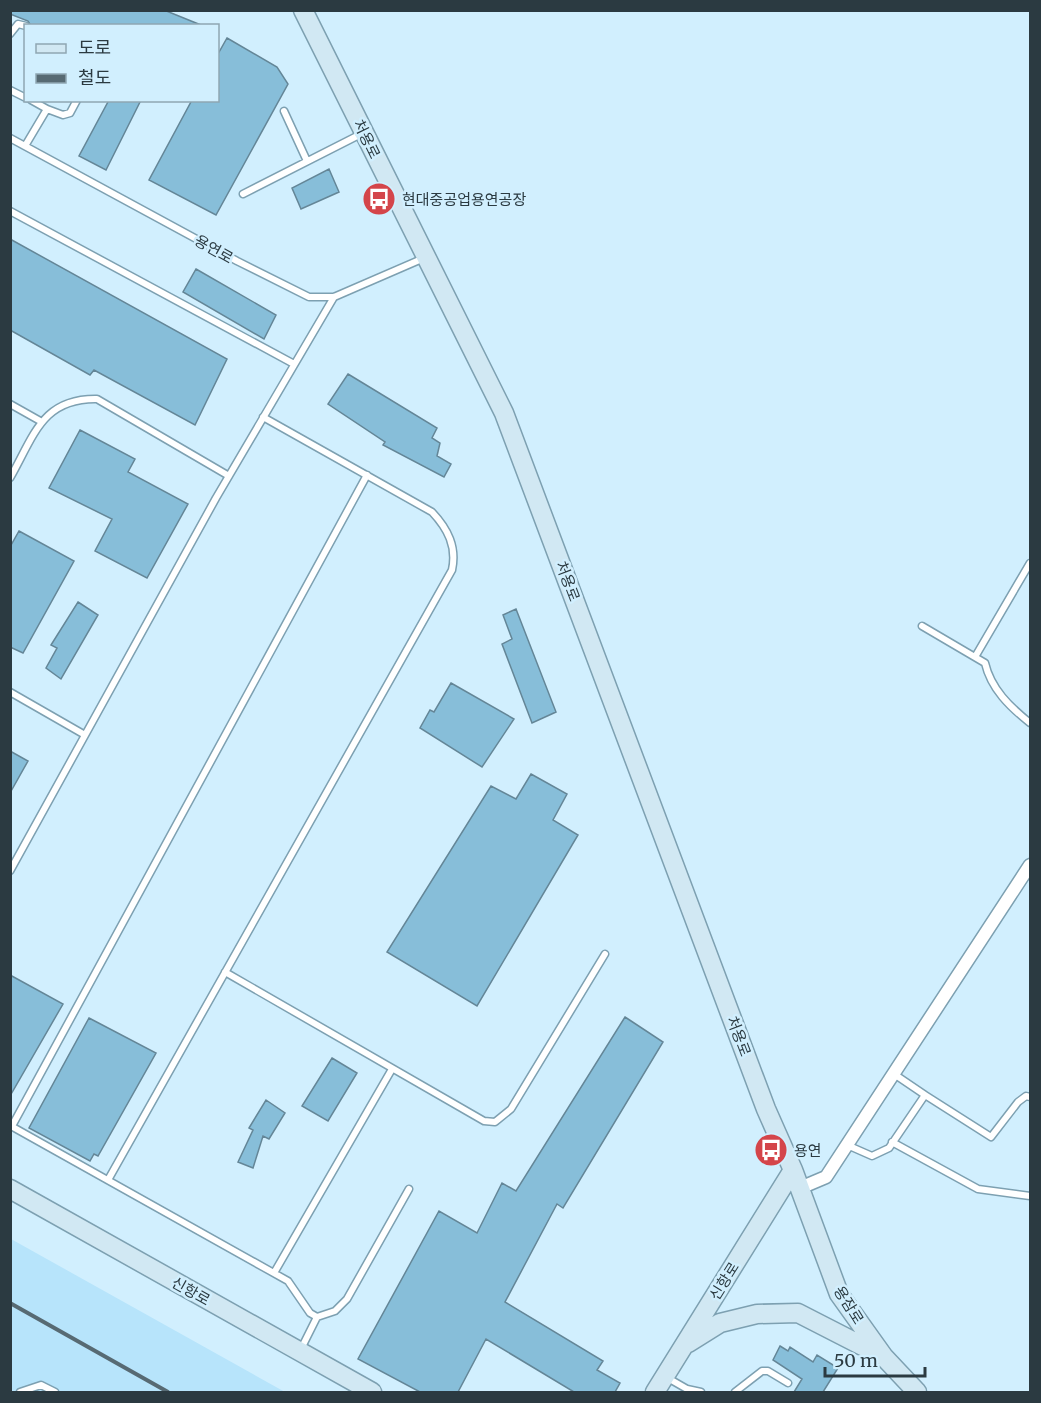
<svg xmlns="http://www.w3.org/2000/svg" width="1041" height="1403" viewBox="0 0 1041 1403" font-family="Merriweather,'Noto Sans KR',serif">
<rect width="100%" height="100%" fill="#d1effe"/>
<!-- built -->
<path fill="#b7e4fb" d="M11,1239L285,1392H11Z"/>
<!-- building -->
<path fill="#87bed9" stroke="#648697" stroke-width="1.5" d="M10,10H164L201,25L31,26L28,21L10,14Z
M227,38L277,67L288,84L216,215L149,180L192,100H218V54Z
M109,100H141L106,170L79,156Z
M329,169L339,192L301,209L292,188Z
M10,239L227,359L195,425L94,370L90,375L10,330Z
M196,269L276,315L264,339L183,292Z
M348,374L437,428L432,438L440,443L437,456L451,464L444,477L383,445L385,442L328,404Z
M80,430L135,459L128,472L188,504L147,578L95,551L112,519L49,488Z
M19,531L74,561L23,653L10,647V547Z
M78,602L98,615L61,679L46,668L57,648L51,645Z
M516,609L556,712L532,723L502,644L512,639L503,615Z
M451,683L514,719L482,767L420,728L430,710L434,712Z
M10,751L28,761L10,793Z
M531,774L567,794L553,820L578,835L477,1006L387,952L491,786L516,799Z
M10,975L63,1004L10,1096Z
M625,1017L663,1042L563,1208L557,1204L505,1302L603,1361L597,1370L620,1383L615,1392H574L486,1339L458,1392H420L358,1359L439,1211L477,1233L502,1183L516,1191Z
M89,1018L156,1053L98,1156L94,1154L90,1161L29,1128Z
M332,1058L357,1073L328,1121L302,1106Z
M266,1100L285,1113L269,1139L263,1136L253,1168L238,1162L253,1130L249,1128Z
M780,1346L788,1351L790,1347L813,1362L817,1355L838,1368L823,1392H794L802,1379L773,1360Z"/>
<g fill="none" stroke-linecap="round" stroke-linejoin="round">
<defs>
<path id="lane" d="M10,34L18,24L26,26
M10,90L26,98
M31,100L47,109
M284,111L307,161
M10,138L237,261L309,297H334L424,258
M25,146L47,109L63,115L70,113L77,100
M243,194L363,133
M10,211L294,364
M10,404L42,422
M10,478C34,436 42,398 97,399L229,476
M922,626L985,663C991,689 1010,707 1030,723
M975,657L1030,563
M10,692L85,735
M10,871L216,498L334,297
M225,972L484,1121L495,1122L511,1109L605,954
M925,1095L991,1137L1018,1102L1026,1096L1030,1097
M11,1126L288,1281L310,1313L317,1317L335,1311L347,1299L409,1189
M12,1126L367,475
M892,1142L978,1189L1030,1196
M847,1145L872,1156L889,1148L925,1095L894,1074
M108,1180L452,570C457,547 448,529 432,512L263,417
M274,1273L392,1069
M301,1349L317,1317
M666,1377L687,1389L701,1392
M20,1392L41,1385L55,1392
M735,1392L762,1371H768L788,1383"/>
<path id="street" d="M800,1188L826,1177L1030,865"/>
<path id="secondary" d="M303,10L504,413L766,1109L793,1170L839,1294L884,1357L917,1392
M10,1189L372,1392
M688,1343L720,1323L757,1314L798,1313L880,1355
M655,1392L793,1170"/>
</defs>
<!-- lane casing -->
<use href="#lane" stroke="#7da0b1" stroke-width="9"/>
<!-- street casing -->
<use href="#street" stroke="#7da0b1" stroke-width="15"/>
<!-- secondary casing -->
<use href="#secondary" stroke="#7da0b1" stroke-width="21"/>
<!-- lane -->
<use href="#lane" stroke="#fff" stroke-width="6"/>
<!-- street -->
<use href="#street" stroke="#fff" stroke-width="12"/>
<!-- secondary -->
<use href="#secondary" stroke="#d1e8f3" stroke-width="18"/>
<!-- rail -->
<path stroke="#576a73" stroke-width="4" d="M10,1303L168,1392"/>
</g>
<!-- icons -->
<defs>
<symbol id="bus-disc" viewBox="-11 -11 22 22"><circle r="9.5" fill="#d4454a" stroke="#d1effe"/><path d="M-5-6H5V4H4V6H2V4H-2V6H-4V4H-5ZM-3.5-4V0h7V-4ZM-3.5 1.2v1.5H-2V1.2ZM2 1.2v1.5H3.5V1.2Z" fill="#fff"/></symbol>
</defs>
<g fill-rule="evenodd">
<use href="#bus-disc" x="360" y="180" width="38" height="38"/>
<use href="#bus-disc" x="752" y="1131" width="38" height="38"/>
</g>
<g text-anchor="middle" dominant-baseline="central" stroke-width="5" stroke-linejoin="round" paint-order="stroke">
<!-- street labels -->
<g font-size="15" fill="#2b3a41" stroke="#d1effe">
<text transform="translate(367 139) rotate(64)">처용로</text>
<text transform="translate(214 249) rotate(29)">용연로</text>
<text transform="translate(568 581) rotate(69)">처용로</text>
<text transform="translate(739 1036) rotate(69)">처용로</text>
<text transform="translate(724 1281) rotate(-58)">신항로</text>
<text transform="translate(191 1291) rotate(29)">신항로</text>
<text transform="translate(849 1305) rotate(58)">용잠로</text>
</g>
<!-- poi labels -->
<g font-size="15" fill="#2b3a41" stroke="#d1effe" text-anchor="start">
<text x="402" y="199">현대중공업용연공장</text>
<text x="794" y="1150">용연</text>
</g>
</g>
<!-- border -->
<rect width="1041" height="1403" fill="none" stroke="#2b3a41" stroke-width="24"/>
<!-- legend -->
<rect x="24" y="24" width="195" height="78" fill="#d1effe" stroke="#8fa7b2" stroke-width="1.5"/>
<rect x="36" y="44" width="30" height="9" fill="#d1e8f3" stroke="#8fa7b2" stroke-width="1.5"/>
<text x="78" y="54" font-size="18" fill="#2b3a41">도로</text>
<rect x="36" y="74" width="30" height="9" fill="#576a73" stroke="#8fa7b2" stroke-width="1.5"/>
<text x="78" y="84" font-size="18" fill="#2b3a41">철도</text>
<!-- scale -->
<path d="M825 1367v9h100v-9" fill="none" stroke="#2b3a41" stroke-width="3"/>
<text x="834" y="1367" font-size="18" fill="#2b3a41" stroke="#d1effe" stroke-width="4.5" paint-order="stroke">50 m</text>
</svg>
